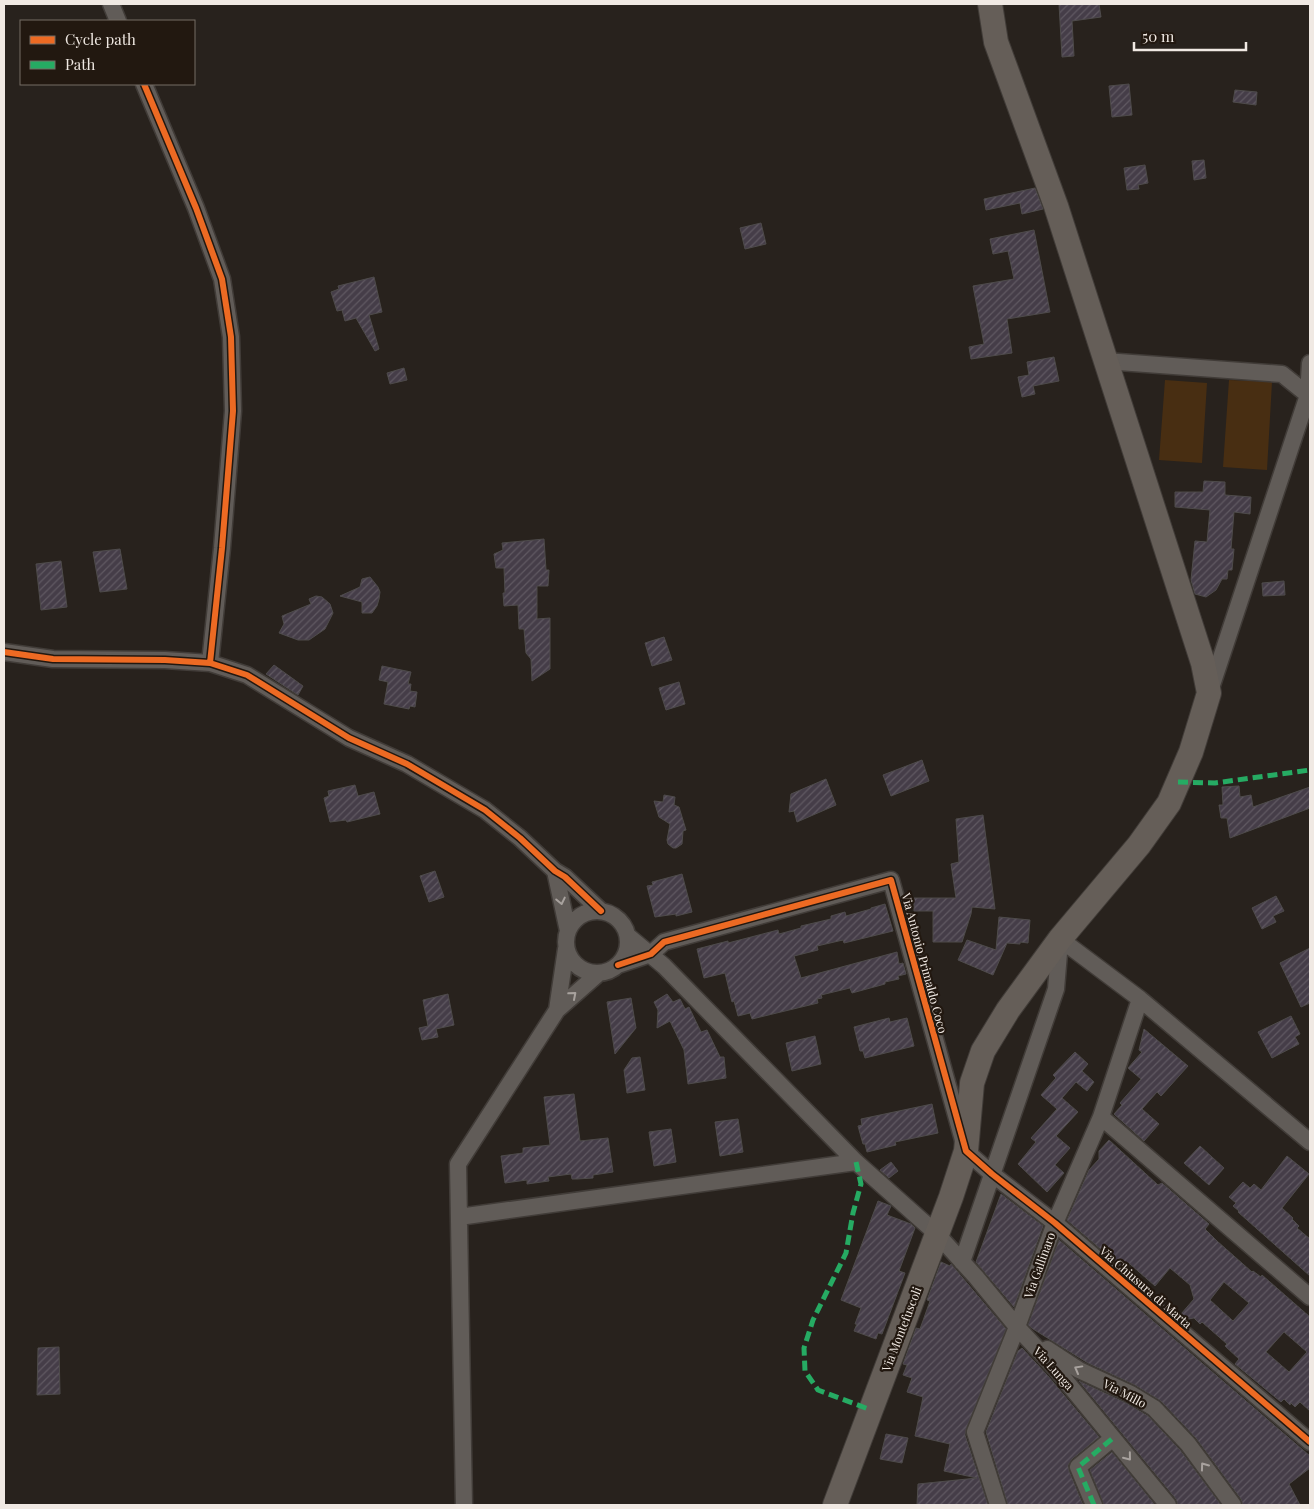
<svg xmlns="http://www.w3.org/2000/svg" width="1314" height="1509" viewBox="0 0 1314 1509" font-family="'Playfair Display',serif">
<defs>
<pattern id="building-hatch" width="6" height="6" patternUnits="userSpaceOnUse" patternTransform="scale(1.25)"><rect width="6" height="6" fill="#453d48"/><path d="M-1 1l2-2M0 6l6-6M5 7l2-2" fill="none" stroke="#605962"/></pattern>
</defs>
<rect width="100%" height="100%" fill="#28221d"/>
<!-- grass -->
<path fill="#482e12" d="M1165,380L1207,383L1202,463L1159,460Z
M1229,380L1272,382L1267,470L1223,467Z"/>
<!-- building -->
<path fill="url(#building-hatch)" stroke="#4e4b4b" fill-rule="evenodd" d="M1059,4H1099L1101,17L1072,21L1074,56L1062,57Z
M1129,84L1132,115L1112,117L1109,86Z
M1235,90L1257,92L1256,105L1233,102Z
M1204,160L1206,178L1194,180L1192,161Z
M1145,165L1148,183L1138,185L1139,189L1127,190L1124,168Z
M1035,188L1043,209L1022,214L1020,203L986,210L984,199Z
M761,223L766,244L745,249L740,228Z
M1034,230L1050,312L1007,319L1012,353L971,359L969,347L984,344L973,286L1014,279L1008,251L993,254L990,239Z
M374,277L382,312L369,315L379,349L375,351L356,318L345,321L342,310L337,311L331,292L339,289L338,286Z
M1054,357L1059,381L1033,386L1035,394L1022,397L1018,377L1029,375L1027,362Z
M404,368L407,380L390,384L387,373Z
M1204,481L1225,482V495L1251,497L1250,514L1234,512L1231,549H1234L1232,570H1228L1227,579H1222L1216,590L1206,597L1195,594L1191,580L1195,541L1207,542L1210,510L1175,507V492H1203Z
M544,539L546,570H549L548,586H537V619L550,618V669L532,681L531,659L526,653L524,629H519L518,605L504,606L503,593H505L504,568H496L494,554L503,550L502,543Z
M120,549L127,589L100,592L93,552Z
M61,561L67,607L41,610L36,564Z
M370,577L378,587L380,592L379,599L377,606L372,613H362V602L340,596L360,587L362,579Z
M1284,581L1285,595L1263,596L1262,583Z
M316,596L322,597L330,604L333,613L325,629L309,640H298L279,633L284,624L282,616L311,604L309,599Z
M664,637L672,660L652,666L645,643Z
M274,665L303,686L298,695L266,674Z
M382,666L411,672L408,684H411L410,691L417,692L415,707L410,706L409,709L384,704L388,682L379,680Z
M679,682L685,704L666,710L659,688Z
M922,760L929,781L891,796L883,775Z
M826,779L836,805L797,822L794,811L789,812L791,794Z
M355,785L358,796L374,792L380,814L347,822L346,820L330,822L324,798L329,796L328,791Z
M1239,786L1240,797L1251,795L1253,807L1310,787V808L1230,838L1227,818H1221L1219,805H1223L1222,787Z
M664,795L675,797L674,805L679,807L686,830L683,831L682,844L676,848H673L668,844L667,840L670,824L659,817L654,801L663,802Z
M983,815L995,909L972,907L971,914L962,942H933V911H914V898H956L951,864L959,862L956,819Z
M435,871L444,897L429,902L420,876Z
M682,874L692,912L676,916V914L655,917L647,886L653,885L652,882Z
M1276,896L1284,911L1273,916L1276,922L1262,929L1252,908Z
M885,904L893,931L844,943L843,940L817,946L818,950L794,956L801,978L897,952L899,964L903,963L906,974L898,976L899,979L885,982V984L852,993L850,988L821,995L822,998L817,999L818,1003L752,1019L750,1013L738,1016L734,1001L732,1002L725,973L704,978L697,949L728,941V943L778,930L779,934L801,928V926L831,919V916L845,912L846,916L871,909V908Z
M999,917L1030,920L1028,943L1020,942V944L1007,943L993,975L958,960L967,940L996,950Z
M1310,948V1003L1301,1007L1280,963Z
M448,994L454,1025L436,1029L438,1037L422,1040L419,1028L428,1026L423,1000Z
M667,994L673,1002L680,999L685,1009L689,1007L701,1032L707,1030L720,1057H724L726,1078L688,1084L684,1050L670,1021L657,1028L658,1010L654,1002Z
M631,998L636,1028L615,1054L607,1002Z
M1291,1016L1300,1034L1295,1037L1299,1044L1272,1058L1258,1032Z
M889,1018L890,1022L907,1018L914,1046L865,1058L863,1051H860L854,1027Z
M1144,1029L1188,1066L1161,1096L1157,1092L1142,1109L1159,1124L1144,1141L1114,1114L1122,1105L1120,1103L1141,1079L1128,1068L1142,1052L1139,1050Z
M815,1036L821,1064L792,1071L786,1043Z
M1075,1052L1088,1064L1082,1071L1094,1082L1087,1091L1076,1082L1062,1098L1078,1112L1056,1136L1070,1148L1055,1165L1064,1173L1047,1192L1018,1164L1036,1142L1031,1138L1057,1109L1041,1095L1056,1078L1053,1075Z
M640,1057L645,1090L627,1093L624,1070L632,1058Z
M574,1094L580,1141L608,1138L613,1172L593,1175V1178L577,1179H572L571,1174L548,1177L549,1181L527,1184V1180L505,1183L501,1156L523,1153V1148L550,1145L544,1097Z
M932,1104L938,1133L895,1142L896,1145L867,1152L865,1144H863L858,1126L862,1125L861,1119Z
M738,1119L743,1152L720,1156L715,1122Z
M671,1129L676,1162L654,1166L649,1132Z
M1109,1140L1158,1185L1162,1183L1209,1224L1205,1229L1217,1241L1252,1272L1253,1271L1261,1277L1262,1275L1310,1317V1411L1300,1402L1295,1407L1291,1403L1290,1405L1284,1399L1281,1402L1235,1364L1239,1359L1225,1346L1227,1344L1202,1322L1200,1324L1194,1318L1188,1319L1181,1314L1194,1299L1190,1285L1170,1268L1155,1286L1130,1264L1125,1270L1067,1220L1089,1170L1099,1159V1151ZM1224,1282L1249,1303L1233,1321L1210,1300ZM1284,1332L1307,1352L1289,1372L1266,1352Z
M1200,1146L1224,1168L1209,1185L1184,1163Z
M1287,1156L1309,1174L1282,1208L1293,1218L1292,1219L1299,1226L1297,1228L1310,1239V1276L1238,1212L1239,1211L1233,1206L1236,1203L1229,1197L1243,1182L1250,1188L1254,1184L1261,1190Z
M891,1162L898,1171L889,1178L880,1170Z
M1001,1194L1043,1226L1014,1307L976,1262Z
M878,1201L891,1206L887,1215L911,1224L915,1228L899,1271L905,1273L882,1334L878,1333L876,1339L854,1331L857,1324H855L861,1308L841,1300Z
M1059,1240L1310,1456V1468L1289,1484L1300,1505H1243L1241,1499L1196,1438L1161,1401L1135,1385L1088,1363L1033,1329L1028,1325Z
M941,1262L950,1266L951,1264L1006,1329L966,1429L965,1435L988,1505H917L918,1484L977,1478L944,1471L950,1444L915,1436L923,1397L907,1392L912,1378L903,1375L907,1365L903,1364L916,1328L920,1329L930,1301L927,1300Z
M59,1347L60,1394L37,1395L38,1348Z
M1022,1348L1048,1376L1099,1437L1072,1459L1068,1465L1069,1471L1083,1505H1008L986,1432L1018,1351Z
M1079,1381L1126,1403L1148,1416L1180,1450L1221,1505H1178L1176,1499Z
M886,1434L908,1438L902,1463L880,1459Z
M1112,1452L1155,1505H1104L1090,1470Z"/>
<g fill="none" stroke-linecap="round" stroke-linejoin="round">
<defs>
<path id="minor" d="M111,4L118,21
M144,84L196,208L222,279L231,337L233,411L222,548L210,663
M1105,361L1282,374L1308,395
M4,652L53,659L165,660L210,663L247,675L349,738L407,764L485,810L520,838L555,871L565,877L601,911
M1210,691L1308,395L1310,363
M555,871L568,931
M566 942a31 31 0 1 1 62 0a31 31 0 1 1-62 0Z
M628,936L664,966L856,1162L937,1234L976,1277L1017,1327L1056,1369L1168,1505
M1060,939L1140,999L1310,1142
M566,949L557,1010L599,973
M618,965L651,954L664,942L891,880L966,1151L992,1174L1055,1223L1310,1442
M1101,1117L1310,1297
M459,1217L856,1162
M962,1262L1056,989L1060,941
M1047,1349L1079,1370L1131,1394L1154,1408L1188,1444L1233,1505
M464,1505L458,1164L557,1010
M998,1505L975,1432L1017,1327L1055,1223L1101,1117L1140,999
M1094,1505L1078,1467L1113,1438"/>
<path id="secondary" d="M835,1505L951,1197L966,1151L972,1083L983,1051L1008,1010L1060,939L1139,845L1169,803L1191,752L1209,693L1203,663L1056,206L996,42L990,4"/>
</defs>
<!-- minor casing -->
<use href="#minor" stroke="#413c38" stroke-width="19"/>
<!-- secondary casing -->
<use href="#secondary" stroke="#413c38" stroke-width="26"/>
<!-- minor -->
<use href="#minor" stroke="#615c58" stroke-width="16"/>
<!-- secondary -->
<use href="#secondary" stroke="#655e58" stroke-width="24"/>
<!-- quiet -->
<path stroke="#26ab63" stroke-width="5" stroke-dasharray="10 5" stroke-linecap="butt" d="M1178,782L1215,783L1310,770
M856,1162L861,1184L853,1213L846,1253L813,1320L804,1348L805,1371L818,1390L871,1410
M1094,1505L1078,1467L1113,1438"/>
<defs>
<path id="cycleway" d="M144,84L196,208L222,279L231,337L233,411L222,548L210,663
M4,652L53,659L165,660L210,663L247,675L349,738L407,764L485,810L520,838L555,871L565,877L601,911
M618,965L651,954L664,942L891,880L966,1151L992,1174L1055,1223L1310,1442"/>
</defs>
<!-- cycleway casing -->
<use href="#cycleway" stroke="#221810" stroke-width="9"/>
<!-- cycleway -->
<use href="#cycleway" stroke="#ed6a23" stroke-width="6"/>
</g>
<!-- one-way arrows -->
<defs><path id="oneway-chevron" d="M-2-3.5L2.5 0L-2 3.5" fill="none" stroke-width="1.6" stroke-linecap="round" stroke-linejoin="round" transform="scale(1.25)"/></defs>
<g stroke="#a8a29e">
<use href="#oneway-chevron" transform="translate(561 901) rotate(78)"/>
<use href="#oneway-chevron" transform="translate(573 995) rotate(-41)"/>
<use href="#oneway-chevron" transform="translate(1078 1369) rotate(-151)"/>
<use href="#oneway-chevron" transform="translate(1128 1457) rotate(51)"/>
<use href="#oneway-chevron" transform="translate(1204 1466) rotate(-126)"/>
</g>
<g text-anchor="middle" dominant-baseline="central" stroke-width="4.5" stroke-linejoin="round" paint-order="stroke">
<!-- street labels -->
<g font-size="12" fill="#f0e9e3" stroke="#221810">
<text transform="translate(925 963) rotate(75)">Via Antonio Primaldo Coco</text>
<text transform="translate(1039 1265) rotate(-70)">Via Gallinaro</text>
<text transform="translate(1146 1287) rotate(41)">Via Chiusura di Marta</text>
<text transform="translate(901 1329) rotate(-69)">Via Montefuscoli</text>
<text transform="translate(1054 1368) rotate(48)">Via Lunga</text>
<text transform="translate(1125 1393) rotate(28)">Via Millo</text>
</g>
</g>
<!-- border -->
<rect width="1314" height="1509" fill="none" stroke="#f0e9e3" stroke-width="10"/>
<!-- legend -->
<rect x="20" y="20" width="175" height="65" fill="#221810" stroke="#746c64"/>
<rect x="30" y="36" width="25" height="8" fill="#ed6a23" stroke="#746c64"/>
<text x="65" y="45" font-size="15" fill="#f0e9e3">Cycle path</text>
<rect x="30" y="61" width="25" height="8" fill="#26ab63" stroke="#746c64"/>
<text x="65" y="70" font-size="15" fill="#f0e9e3">Path</text>
<!-- scale -->
<path d="M1134 42v8h112v-8" fill="none" stroke="#f0e9e3" stroke-width="2.5"/>
<text x="1142" y="42" font-size="15" fill="#f0e9e3" stroke="#221810" stroke-width="4" paint-order="stroke">50 m</text>
</svg>
